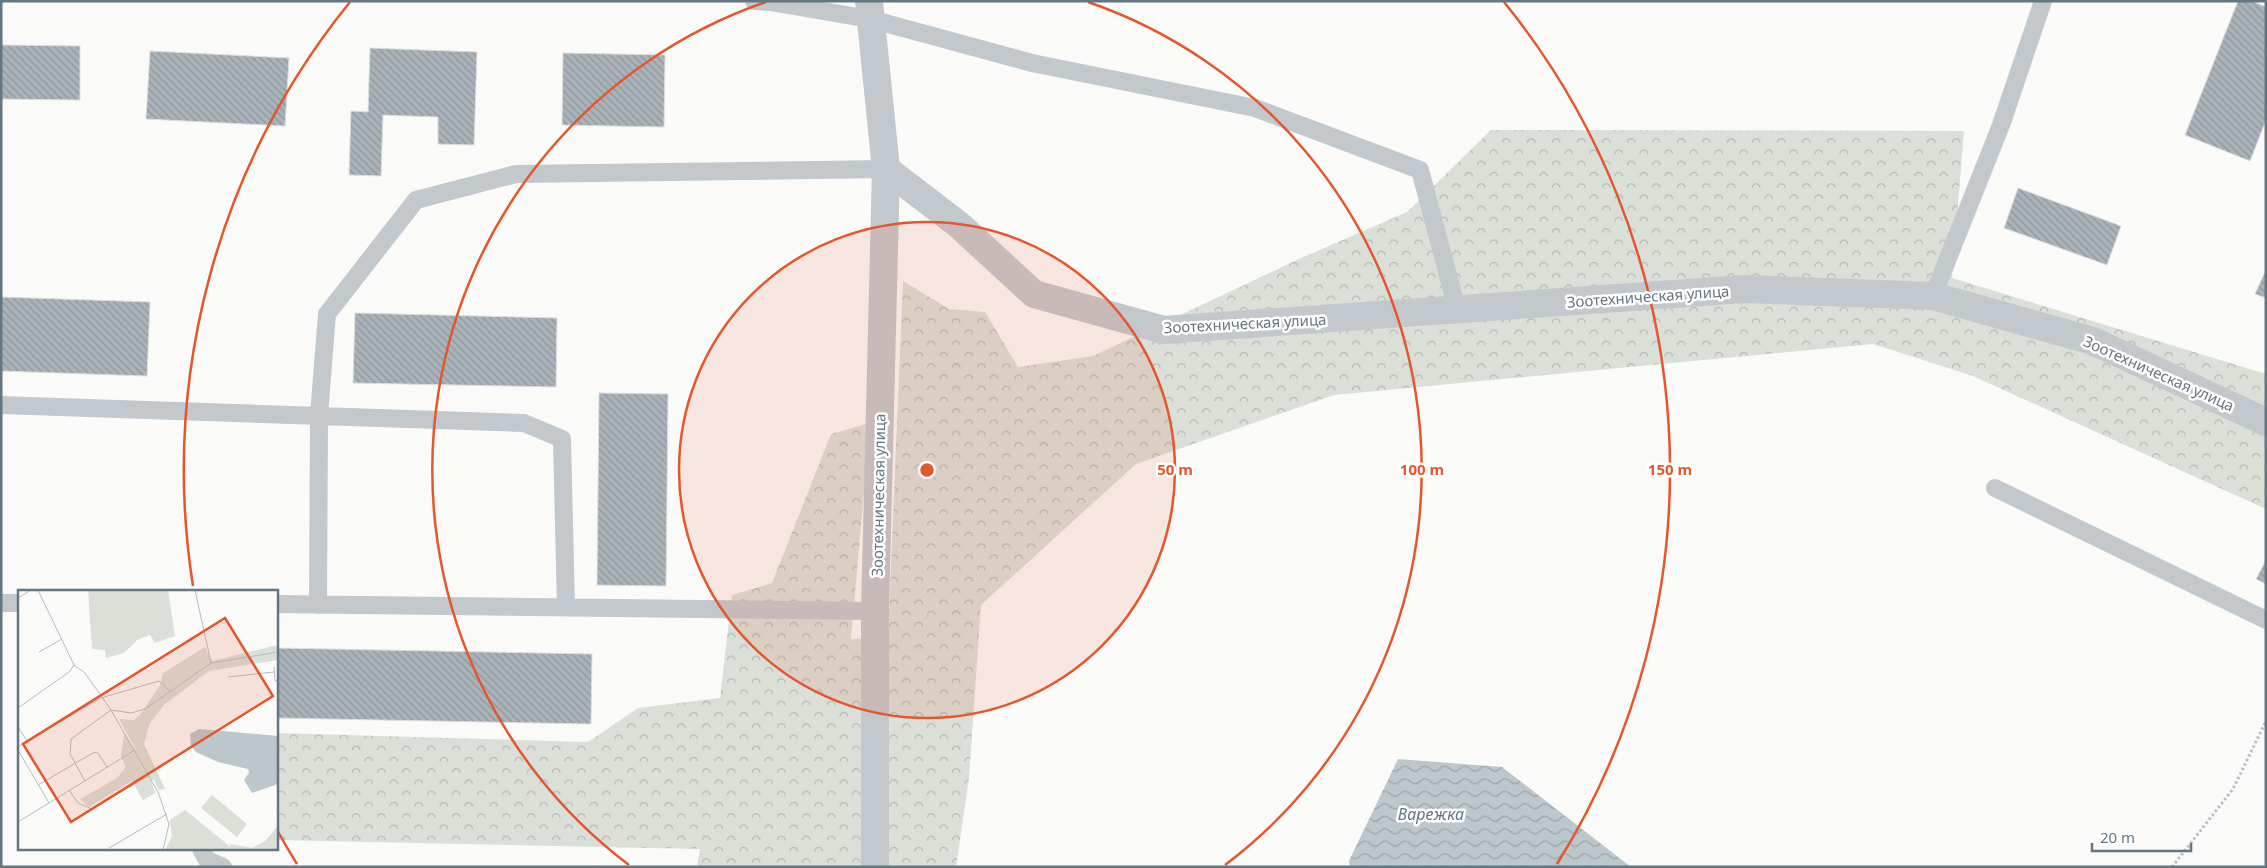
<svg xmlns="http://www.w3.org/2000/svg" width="2267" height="868" viewBox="0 0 2267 868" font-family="'Noto Sans',sans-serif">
<defs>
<pattern id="forest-crowns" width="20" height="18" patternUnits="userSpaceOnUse" patternTransform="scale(1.25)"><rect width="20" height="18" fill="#dadfd7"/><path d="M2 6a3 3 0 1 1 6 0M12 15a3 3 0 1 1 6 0" fill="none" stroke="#b4b9b4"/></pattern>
<pattern id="water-waves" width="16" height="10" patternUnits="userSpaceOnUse" patternTransform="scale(1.25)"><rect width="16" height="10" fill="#bbc7cb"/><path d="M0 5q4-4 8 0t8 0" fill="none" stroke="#9ca6aa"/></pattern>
<pattern id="building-back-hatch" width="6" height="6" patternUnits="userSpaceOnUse" patternTransform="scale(1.25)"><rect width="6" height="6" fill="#aab3b9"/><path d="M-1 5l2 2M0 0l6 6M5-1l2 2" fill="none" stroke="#8e969c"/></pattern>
</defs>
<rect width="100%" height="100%" fill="#fafaf8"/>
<!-- forest -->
<path fill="url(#forest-crowns)" d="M1491,130L1964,131L1952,278L2266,374V509L1973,376L1873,344L1334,395L1136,464L981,605L969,778L956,867H697L700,849L276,840V733L588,742L638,708L720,698L732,595L772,583L831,434L870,423L851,639L888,637L903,281L949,309L985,312L1018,367L1093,356L1299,259L1407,212Z"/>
<!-- water -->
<path fill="url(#water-waves)" d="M1398,759L1502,767L1631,867H1350L1349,861Z"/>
<!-- building -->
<path fill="url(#building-back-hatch)" stroke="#dcdcda" d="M2238,1H2251L2266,7V120L2250,161L2185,135Z
M1,45L80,46V100L1,99Z
M370,48L477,52L474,145L438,144V117L383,115L381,176L349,175L351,111L368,112Z
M150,51L289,58L285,126L146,119Z
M563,53L665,55L664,127L562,125Z
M2018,188L2121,226L2107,265L2004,228Z
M2266,270V298L2255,294Z
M1,297L150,302L147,376L1,371Z
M355,313L557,318L556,387L353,383Z
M599,393L668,394L666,586L597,585Z
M2266,560V584L2256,579Z
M276,648L592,654L591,724L276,718Z"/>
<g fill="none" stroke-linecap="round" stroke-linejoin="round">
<!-- path -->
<path stroke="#bbbfc2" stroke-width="3" stroke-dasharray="2.5 2.5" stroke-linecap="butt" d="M2172,867L2233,789L2266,721"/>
<!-- lane -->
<path stroke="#c3c8cc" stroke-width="18" d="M754,1L770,2L870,19L1032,63L1255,108L1420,170L1457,309
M1933,296L2001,125L2043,1
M1,405L524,423L562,439L566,607
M1995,488L2266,620
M1,603H19
M276,604L875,611
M318,605L319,415L327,314L416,200L516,174L886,169
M201,849L207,860L223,867"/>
<!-- street -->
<path stroke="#c3c8cc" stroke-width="28" d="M869,1L886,169L875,611V867
M886,169L959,225L1034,294L1164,330L1745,289L1933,296L2093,341L2266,422"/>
</g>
<!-- distance rings -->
<circle cx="927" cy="470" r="248" fill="#e4572e" fill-opacity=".12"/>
<g fill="none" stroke="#e4572e" stroke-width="2.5">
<circle cx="927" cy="470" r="248"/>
<path d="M629 865A495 495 0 0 1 766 2M1088 2A495 495 0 0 1 1225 865"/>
<path d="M297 864A743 743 0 0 1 277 830M193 586A743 743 0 0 1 350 2M1504 2A743 743 0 0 1 1557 864"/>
</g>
<g text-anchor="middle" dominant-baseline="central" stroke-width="5" stroke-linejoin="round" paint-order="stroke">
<!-- street labels -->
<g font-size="15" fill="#657683" stroke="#fff">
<text transform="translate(1648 296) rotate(-4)">Зоотехническая улица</text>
<text transform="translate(1245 323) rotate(-3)">Зоотехническая улица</text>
<text transform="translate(2159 373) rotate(24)">Зоотехническая улица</text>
<text transform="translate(878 495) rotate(-89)">Зоотехническая улица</text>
</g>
<!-- water labels -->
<g font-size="16" font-style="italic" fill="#60757c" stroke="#fff">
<text x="1431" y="814">Варежка</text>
</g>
</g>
<!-- overview -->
<g transform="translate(18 590)">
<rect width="260" height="260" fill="#fafaf8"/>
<path d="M70,0H150L157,46L137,53L132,45L119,50L106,63L88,68L87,60L74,59ZM167,220L214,258L216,260H147L154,246L152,230Z" fill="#dadfd7"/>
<path d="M260,55V70L191,81L146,115L132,133L126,154L147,199L141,200L136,190H133L137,203L125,210L114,191L71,217L62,209L99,188L108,177L103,167L106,144L119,162L101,129L116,130L122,125L142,95L145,83L187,57L194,71ZM194,205L229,234L219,247L183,218ZM260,236V260H213L212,254L234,258L247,251Z" fill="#dadfd7"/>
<path d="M181,139L260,146V194L234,203L226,190L231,183L230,179L200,172L178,162L173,156L172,144Z" fill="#bbc7cb"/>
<path fill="none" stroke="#b5bdc2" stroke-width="1" d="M20,0L56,75M177,0L193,73M0,8L13,0M21,62L44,49M56,75L67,83L93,120L140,202L151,234L145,260M256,77L257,91H260M210,87L256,82M0,118L51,82L56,75M93,120L113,123L127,119L193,73L260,62M0,137L9,151L0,157M9,151L83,108L141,91L152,101M0,160L31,213M67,191L52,164L53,149L93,120M20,195L75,163L79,162L89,177M51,200L60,213L74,219L132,185M0,232L117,160M91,258L149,224"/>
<path fill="#e4572e" fill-opacity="0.15" stroke="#e4572e" stroke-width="2.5" d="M207,28L255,106L53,232L5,154Z"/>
<rect width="260" height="260" fill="none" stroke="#657683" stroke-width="2.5"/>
</g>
<circle cx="927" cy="470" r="8" fill="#e4572e" stroke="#fff" stroke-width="2.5"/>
<g font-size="15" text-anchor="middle" font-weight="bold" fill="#e4572e" stroke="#fff" stroke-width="5" stroke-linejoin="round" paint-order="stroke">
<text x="1175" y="475">50 m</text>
<text x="1422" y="475">100 m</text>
<text x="1670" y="475">150 m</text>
</g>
<!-- border -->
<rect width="2267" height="868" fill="none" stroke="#657683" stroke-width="5"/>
<!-- scale -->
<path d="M2092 843v8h99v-8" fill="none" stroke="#657683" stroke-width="2.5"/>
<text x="2100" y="843" font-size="15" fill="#657683" stroke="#ffffff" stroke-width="4" paint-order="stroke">20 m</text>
</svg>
